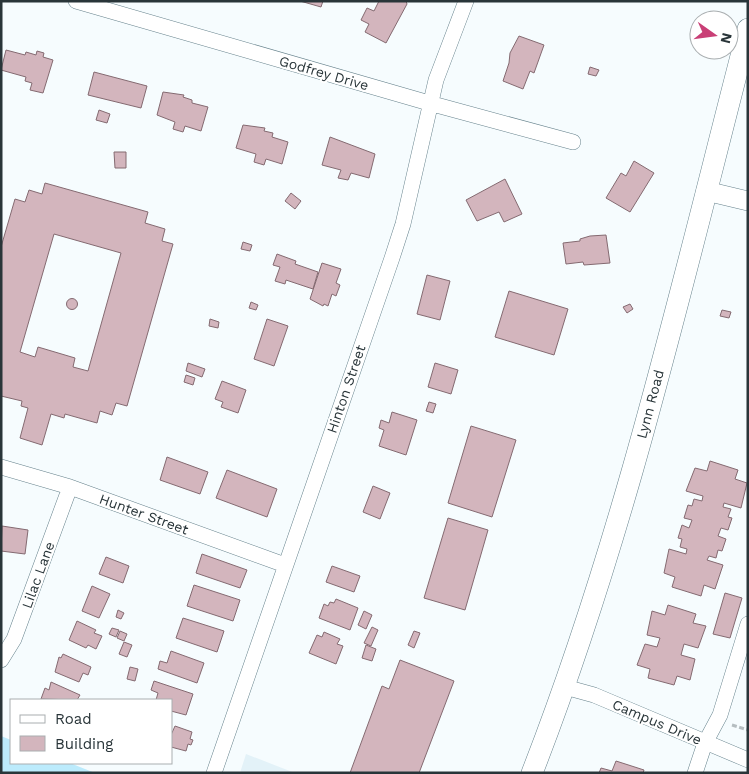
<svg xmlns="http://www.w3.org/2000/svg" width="749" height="774" viewBox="0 0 749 774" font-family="'Work Sans',sans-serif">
<rect width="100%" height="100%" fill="#f6fcfe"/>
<!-- built -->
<path fill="#e3f2f8" d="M246,754L295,773H240Z"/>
<!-- green -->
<path fill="#bcebfc" d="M1,736L11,740V763H70L95,773H1Z"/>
<!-- building -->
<path fill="#d3b5bd" stroke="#846a71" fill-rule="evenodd" d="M300,1H323L321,7Z
M379,1H406L407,4L386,43L365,32L369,24L361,20L367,8L374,11Z
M519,36L544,45L534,73L530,71L523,89L503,81L509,63L510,53Z
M6,50L25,55L26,52L36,55L37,51L44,53L43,57L53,60L43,93L30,90L32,83L25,81L26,77L1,70Z
M590,67L599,70L596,76L588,74Z
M94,72L147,86L141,108L88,95Z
M163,92L184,95L183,97L192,100V103L208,107L201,131L185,126L183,132L173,129L175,122L157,115Z
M99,110L110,114L107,123L96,120Z
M243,125L265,128L264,131L273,133L272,137L288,142L282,164L266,159L264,165L254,162L256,154L236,148Z
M330,137L375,154L369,178L351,173L348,180L338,178L341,170L322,165Z
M114,152H126V168H115Z
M634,161L654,173L630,212L606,198L621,173L626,176Z
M505,179L522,214L504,222L499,212L477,221L466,200Z
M45,183L148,212L145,223L165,229L162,241L173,244L127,406L116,403L112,415L100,411L97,423L65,414L64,418L51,414L42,445L20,438L28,408L21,406L22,401L1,396V247L15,199L25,202L29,190L42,194ZM54,234L121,253L88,371L73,367L75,358L38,347L35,357L20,352Z
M291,193L301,201L295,209L285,201Z
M606,235L610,263L584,265L583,262L566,264L563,243L580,241V239L590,236Z
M243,242L252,245L250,251L241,249Z
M277,254L296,261L295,264L318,272L313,289L286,280L285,284L275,281L280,267L273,265Z
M322,263L341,269L336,283L340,285L336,296L332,294L328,306L324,304L323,306L310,299Z
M427,275L450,281L440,320L417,314Z
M509,291L568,309L554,355L495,337Z
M66.5 304a5.5 5.5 0 1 1 11 0a5.5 5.5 0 1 1-11 0Z
M251,302L258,305L256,310L249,308Z
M630,304L633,309L627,313L623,307Z
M722,310L731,312L729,318L720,316Z
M210,319L219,322L218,328L209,326Z
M267,319L288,326L274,366L254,359Z
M188,363L205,369L202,377L186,371Z
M435,363L458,370L451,394L428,387Z
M186,375L195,378L193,385L184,382Z
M222,381L246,390L238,413L221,407L223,402L215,399Z
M429,402L436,404L433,413L426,411Z
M392,412L417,420L406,455L379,446L384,430L379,428L381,420L389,423Z
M471,426L516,440L492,517L448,503Z
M167,457L208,472L200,494L160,480Z
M710,461L738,470L735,479L747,483L741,508L724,503L723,507L731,509L728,517L732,518L728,530L721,528L718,536L726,539L722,551L718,550L716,558L709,556L707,560L723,565L715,589L704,585L701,596L672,587L675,577L664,573L669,549L686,554L687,549L680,547L682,539L678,538L682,525L689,528L692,520L684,518L688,505L692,506L694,499L702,501L703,496L686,491L695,468L707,471Z
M227,470L277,489L267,517L216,498Z
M373,486L390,493L380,519L363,512Z
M448,518L488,530L465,610L424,598Z
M2,526L28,530L25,554L1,551Z
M202,554L247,570L240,588L196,573Z
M106,557L129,566L123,583L99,574Z
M332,566L360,576L354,592L326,582Z
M194,585L240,600L233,621L187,606Z
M92,586L110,594L99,618L82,611Z
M725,593L742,598L730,638L713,634Z
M336,599L358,608L350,630L319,618L324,604L328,606L330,602L334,603Z
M668,605L696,614L693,623L706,626L698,648L684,644L681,655L695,659L690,680L677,676L674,685L648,678L650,669L637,665L645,644L657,647L660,638L647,635L652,611L665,615Z
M118,610L124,613L121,619L116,617Z
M364,611L372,615L366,629L358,625Z
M183,618L224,631L217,652L176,638Z
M77,621L96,630L94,633L102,636L96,649L88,645L86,648L69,640Z
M372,627L378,630L371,646L364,643Z
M112,628L119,630L116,637L109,634Z
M120,631L127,634L124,641L117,638Z
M414,631L420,633L414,648L408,645Z
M324,632L340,639L337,644L343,646L336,664L309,653L317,635L322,637Z
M124,642L132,645L127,657L119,654Z
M366,645L376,649L372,661L362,658Z
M171,651L204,663L197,683L158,669L160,661L167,663Z
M63,654L91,667L88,675L83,673L79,682L55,672L59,657L61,658Z
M400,660L454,681L419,773H350L382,686L389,689Z
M130,667L138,669L135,681L127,679Z
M154,681L193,694L186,715L171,711V700H156L158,693L151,690Z
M51,682L80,695L77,700L41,699L45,688L49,690Z
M175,726L192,732L190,739L193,740L191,745L188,744L186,751L171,747V735Z
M616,761L644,770L643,773H599L601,768L612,771Z"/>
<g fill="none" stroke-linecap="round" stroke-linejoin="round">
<defs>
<path id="minor" d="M76,1L429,103L573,142
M1,467L70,487L285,565
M1,660L14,639L70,487
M565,687L594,695L748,760
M214,773L392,258L403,224L436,80L466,1
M695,773L705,743L720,715L748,624"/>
<path id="tertiary" d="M706,191L748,201"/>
<path id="secondary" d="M532,773C626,532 683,279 748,29"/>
</defs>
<!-- minor casing -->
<use href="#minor" stroke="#66828c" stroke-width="16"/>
<!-- tertiary casing -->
<use href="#tertiary" stroke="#66828c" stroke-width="20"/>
<!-- secondary casing -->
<use href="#secondary" stroke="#66828c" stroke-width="22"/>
<!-- path -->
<path stroke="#b5bdc0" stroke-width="3" stroke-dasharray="5 2.5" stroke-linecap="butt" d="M732,725L748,730"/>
<!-- minor -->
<use href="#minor" stroke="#fff" stroke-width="15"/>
<!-- tertiary -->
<use href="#tertiary" stroke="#fff" stroke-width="19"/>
<!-- secondary -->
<use href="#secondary" stroke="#fff" stroke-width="21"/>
</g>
<g text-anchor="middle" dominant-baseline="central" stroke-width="4" stroke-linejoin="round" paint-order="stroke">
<!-- street labels -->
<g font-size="14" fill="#293539" stroke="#fff">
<text transform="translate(324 73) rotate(16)">Godfrey Drive</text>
<text transform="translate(346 389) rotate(-71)">Hinton Street</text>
<text transform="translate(650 404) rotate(-75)">Lynn Road</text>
<text transform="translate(144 514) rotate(20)">Hunter Street</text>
<text transform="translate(38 575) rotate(-70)">Lilac Lane</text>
<text transform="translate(657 722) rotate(23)">Campus Drive</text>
</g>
</g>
<!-- border -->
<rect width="749" height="774" fill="none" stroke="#293539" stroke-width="5"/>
<!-- legend -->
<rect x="10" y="699" width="162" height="65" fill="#ffffff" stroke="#a9aeb0"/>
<rect x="20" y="715" width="25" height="8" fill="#ffffff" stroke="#a9aeb0"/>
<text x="55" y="724" font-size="15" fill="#293539">Road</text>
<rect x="20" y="736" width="25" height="15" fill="#d3b5bd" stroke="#a9aeb0"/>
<text x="55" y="749" font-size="15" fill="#293539">Building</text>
<!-- north arrow -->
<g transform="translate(714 35) rotate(104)"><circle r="24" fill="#ffffff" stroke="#a9aeb0"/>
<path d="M0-4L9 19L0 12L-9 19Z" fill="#c93f76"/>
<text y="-8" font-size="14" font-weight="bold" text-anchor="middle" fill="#293539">N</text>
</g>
</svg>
